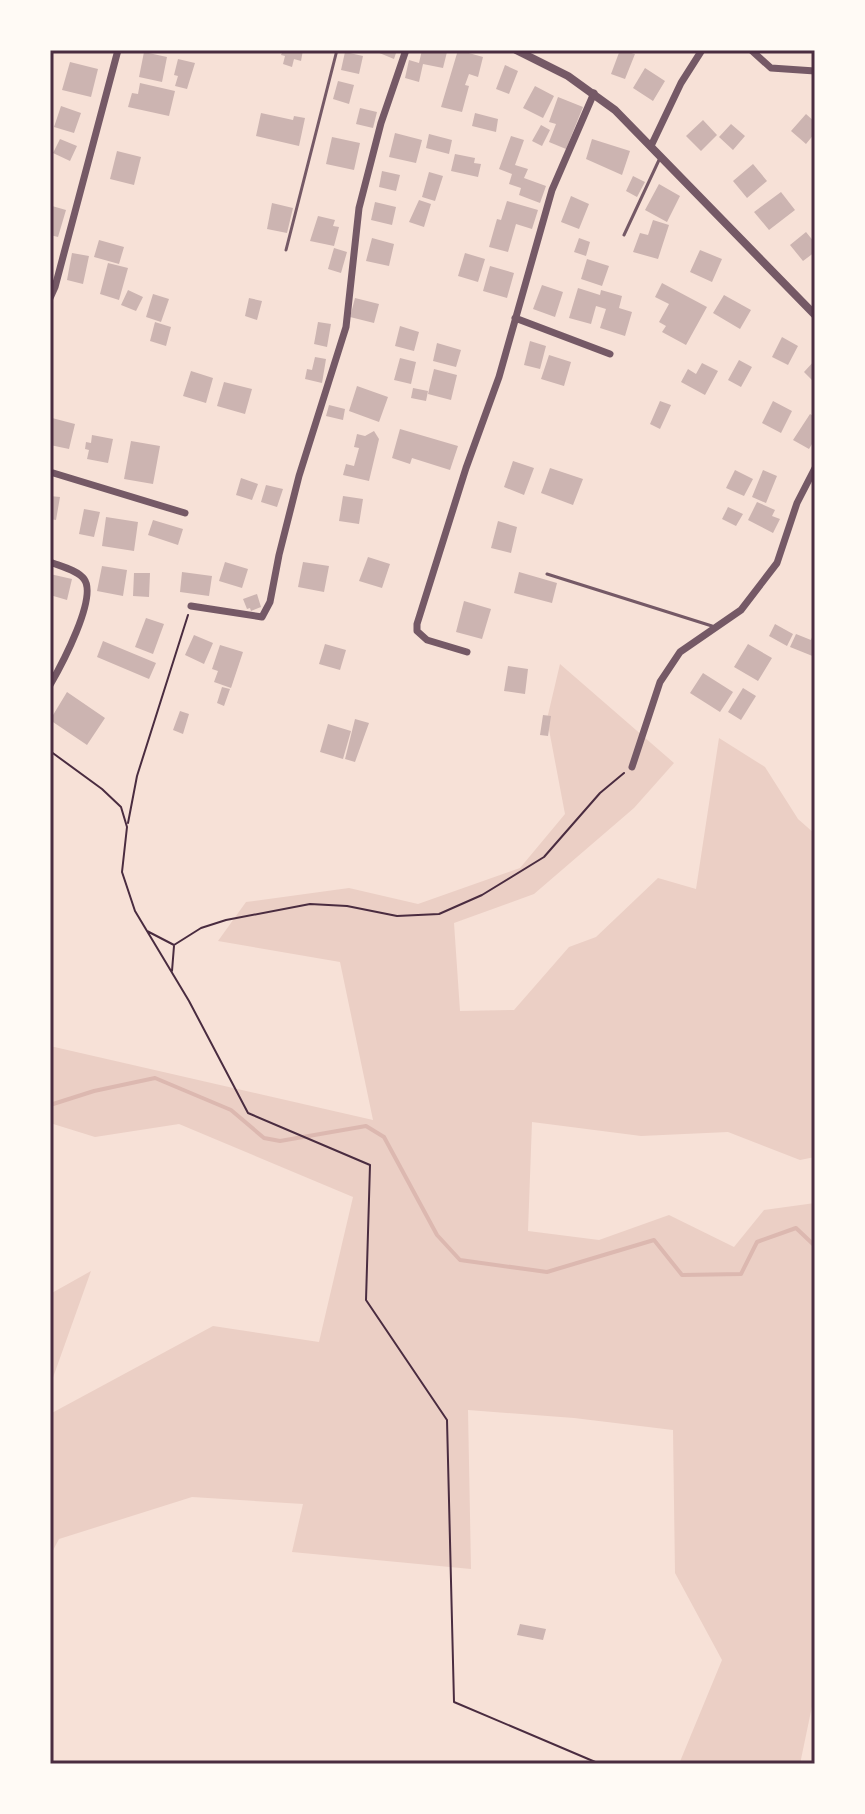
<svg xmlns="http://www.w3.org/2000/svg" width="865" height="1814" viewBox="0 0 865 1814" font-family="'IBM Plex Serif',serif">
<rect width="100%" height="100%" fill="#f7e1d7"/>
<!-- green -->
<path fill="#ebcfc5" d="M560,664L674,763L634,808L534,894L454,923L460,1011L514,1010L569,947L596,937L658,878L696,889L719,738L765,767L798,819L815,834V1157L800,1160L728,1132L641,1136L532,1122L528,1231L599,1240L669,1215L734,1247L764,1210L815,1203V1692L800,1764H679L722,1660L675,1573L673,1430L574,1418L468,1410L471,1569L292,1552L303,1504L192,1497L59,1539L50,1556V1414L213,1326L319,1342L353,1197L179,1124L95,1137L50,1123V1046L373,1120L340,962L218,941L246,902L349,888L418,904L520,868L565,814L547,719Z
M91,1271L50,1386V1294Z"/>
<g fill="none" stroke-linecap="round" stroke-linejoin="round">
<!-- stream -->
<path stroke="#dcb8b0" stroke-width="4" d="M50,1105L94,1091L155,1078L231,1110L264,1138L280,1141L366,1126L384,1137L437,1235L460,1260L547,1272L654,1240L682,1275L741,1274L757,1242L796,1228L815,1246"/>
</g>
<!-- building -->
<path fill="#ccb4b1" d="M283,50H303L301,61L294,59L292,67L283,64L285,56L281,55Z
M372,50H397L394,59Z
M422,50L447,52L443,68L423,64L419,82L405,78L409,60L419,63Z
M458,50L483,57L478,77L469,74L465,85L469,86L462,112L441,107Z
M620,50L635,54L625,79L611,74Z
M144,52L167,57L162,82L139,77Z
M345,52L363,56L359,74L341,70Z
M178,59L195,63L187,89L175,86L178,76L174,75Z
M70,62L98,69L91,97L62,90Z
M505,65L518,71L509,94L496,89Z
M645,68L665,81L653,101L633,88Z
M338,81L354,85L349,104L333,99Z
M140,83L175,91L169,116L128,107L132,93L138,94Z
M535,86L554,96L543,118L523,108Z
M558,97L583,107L566,149L549,142L556,124L549,122Z
M61,106L81,113L74,133L54,127Z
M360,108L377,112L373,128L356,124Z
M261,113L293,120L294,116L305,118L299,146L256,136Z
M475,113L498,119L496,132L472,126Z
M806,114L815,122V133L806,144L791,131Z
M703,120L717,135L701,151L686,136Z
M731,124L745,136L733,150L719,137Z
M541,125L550,130L542,146L532,141Z
M395,133L422,140L416,163L389,157Z
M429,134L452,140L449,154L426,148Z
M511,136L524,140L515,165L528,169L524,178L546,186L540,203L519,195L521,188L509,184L512,174L499,169Z
M332,137L360,143L354,170L326,164Z
M60,139L77,146L70,161L53,153Z
M592,139L630,151L622,175L586,159Z
M117,151L141,157L134,185L110,179Z
M455,154L475,158L474,163L481,164L478,177L451,171Z
M753,164L767,181L747,198L733,181Z
M382,171L400,175L396,191L379,187Z
M429,172L443,176L435,201L422,197Z
M633,176L645,182L637,197L626,191Z
M659,184L680,196L667,222L645,210Z
M781,192L795,210L769,230L754,212Z
M571,196L589,204L579,229L561,222Z
M419,200L431,204L424,227L409,222Z
M507,201L538,210L532,229L516,224L508,252L489,247L497,219L501,220Z
M375,202L396,207L392,225L371,220Z
M272,203L293,208L287,233L267,229Z
M52,206L66,210L58,237L50,235Z
M318,216L335,220L333,226L339,227L334,246L310,241Z
M653,220L669,225L658,259L633,252L640,233L648,235Z
M806,232L815,243V252L803,261L790,245Z
M372,238L394,244L389,266L366,261Z
M579,238L590,242L586,256L574,252Z
M99,240L124,247L119,264L94,257Z
M334,248L347,252L341,273L328,269Z
M700,250L722,259L712,282L690,272Z
M72,253L89,256L83,284L67,280Z
M465,253L485,259L478,282L458,276Z
M587,259L609,266L602,286L581,279Z
M108,263L128,268L119,300L100,294Z
M490,266L514,273L507,298L483,291Z
M662,283L707,307L686,345L662,332L666,326L659,322L669,304L655,297Z
M542,285L563,292L555,317L533,309Z
M578,288L600,295L601,290L622,296L619,308L632,312L625,336L600,328L606,309L596,306L591,324L569,318Z
M128,290L143,297L136,311L121,305Z
M153,294L169,299L161,322L146,317Z
M724,295L751,310L740,329L713,313Z
M249,298L262,301L257,320L245,316Z
M355,298L379,304L374,323L350,317Z
M155,322L171,327L166,346L150,341Z
M318,322L331,324L327,347L314,344Z
M400,326L419,332L414,351L395,346Z
M782,337L798,346L788,365L772,357Z
M530,341L546,346L540,369L524,365Z
M437,343L461,350L456,367L433,361Z
M549,355L571,362L564,386L541,379Z
M315,357L326,359L322,383L305,379L307,369L312,370Z
M400,358L416,362L411,384L394,380Z
M739,360L752,367L741,387L728,380Z
M815,360V383L804,372Z
M702,363L718,371L705,395L681,382L688,369L696,374Z
M434,369L457,375L451,400L428,394Z
M191,371L213,378L206,403L183,396Z
M224,382L252,389L245,414L217,406Z
M357,386L388,397L379,422L349,411Z
M413,388L428,391L426,401L411,398Z
M660,401L671,405L660,429L650,424Z
M773,401L792,411L781,433L762,423Z
M329,405L345,409L343,420L326,416Z
M810,414L815,417V439L809,449L793,440Z
M52,418L75,424L69,449L50,445Z
M400,429L458,446L450,470L412,458L410,464L392,458Z
M374,431L379,439L369,481L343,475L346,464L354,466L359,448L354,447L357,434L365,436Z
M92,435L113,439L108,463L87,459L89,450L85,449L86,442L91,443Z
M131,441L160,446L153,484L124,479Z
M513,461L534,468L524,495L504,487Z
M550,468L583,479L573,505L541,493Z
M735,470L753,479L744,496L726,488Z
M763,470L777,476L766,503L752,497Z
M241,478L258,484L252,500L236,495Z
M266,485L283,489L277,507L261,502Z
M50,496L60,497L56,520L50,519Z
M343,496L363,499L359,524L339,521Z
M757,502L775,510L772,516L780,519L773,533L748,520Z
M728,507L743,514L736,526L722,519Z
M84,509L100,512L94,537L79,534Z
M106,517L138,522L134,551L102,546Z
M153,520L183,529L178,545L148,535Z
M498,521L517,527L511,553L491,548Z
M368,557L390,564L382,588L359,581Z
M225,562L248,569L242,588L219,581Z
M303,562L329,566L324,592L298,587Z
M102,566L127,570L123,596L97,591Z
M182,572L212,576L209,596L180,592Z
M519,572L557,583L552,603L514,593Z
M134,573H150L149,597L133,596Z
M50,574L72,579L67,600L50,595Z
M257,594L261,607L251,611L250,608L247,609L243,599Z
M464,601L491,609L482,639L456,632Z
M146,618L164,624L153,654L135,647Z
M775,624L793,634L787,646L769,636Z
M815,629V657L790,647L796,634L811,640Z
M194,635L213,643L204,664L185,655Z
M103,641L156,663L149,679L97,657Z
M325,644L346,650L340,670L319,664Z
M748,644L772,658L758,681L734,667Z
M220,645L243,652L231,688L214,682L218,671L212,669Z
M508,666L528,669L525,694L504,691Z
M703,673L733,692L720,712L690,693Z
M222,687L230,689L224,706L217,703Z
M743,688L756,696L741,720L728,712Z
M67,692L105,718L87,745L50,720Z
M180,711L189,714L183,734L173,730Z
M543,715L551,716L548,736L540,735Z
M355,719L369,723L355,762L345,759Z
M328,724L351,731L343,759L320,752Z
M520,1624L546,1629L543,1640L517,1635Z"/>
<g fill="none" stroke-linecap="round" stroke-linejoin="round">
<!-- path -->
<path stroke="#4a2c40" stroke-width="2" d="M50,751L102,789L121,807L127,827L122,872L135,911L147,931L174,945L201,928L226,920L310,904L347,906L397,916L439,914L482,895L544,857L600,793L624,773
M128,823L137,776L188,615
M147,931L189,1001L248,1113L370,1165L366,1300L447,1420L454,1702L600,1764
M172,971L174,946"/>
<!-- service -->
<path stroke="#755966" stroke-width="3" d="M624,235L659,160
M286,250L337,50
M547,574L712,626"/>
<!-- minor -->
<path stroke="#755966" stroke-width="7" d="M751,50L771,68L815,71
M651,146L681,83L702,50
M50,298L55,287L118,50
M515,318L610,354
M50,472L185,513
M50,562C60,566 78,570 84,579C98,597 61,666 50,685
M191,606L262,617L270,602L279,555L299,476L346,327L359,208L381,123L406,50
M467,652L427,640L417,631V624L466,468L499,377L552,190L594,93
M632,767L660,682L680,652L741,610L777,563L797,503L815,468"/>
<!-- tertiary -->
<path stroke="#755966" stroke-width="8" d="M516,50L568,76L615,110L815,315"/>
</g>
<!-- border -->
<rect width="865" height="1814" fill="none" stroke="#fffaf5" stroke-width="104"/>
<rect x="52" y="52" width="761" height="1710" fill="none" stroke="#4a2c40" stroke-width="3"/>
</svg>
